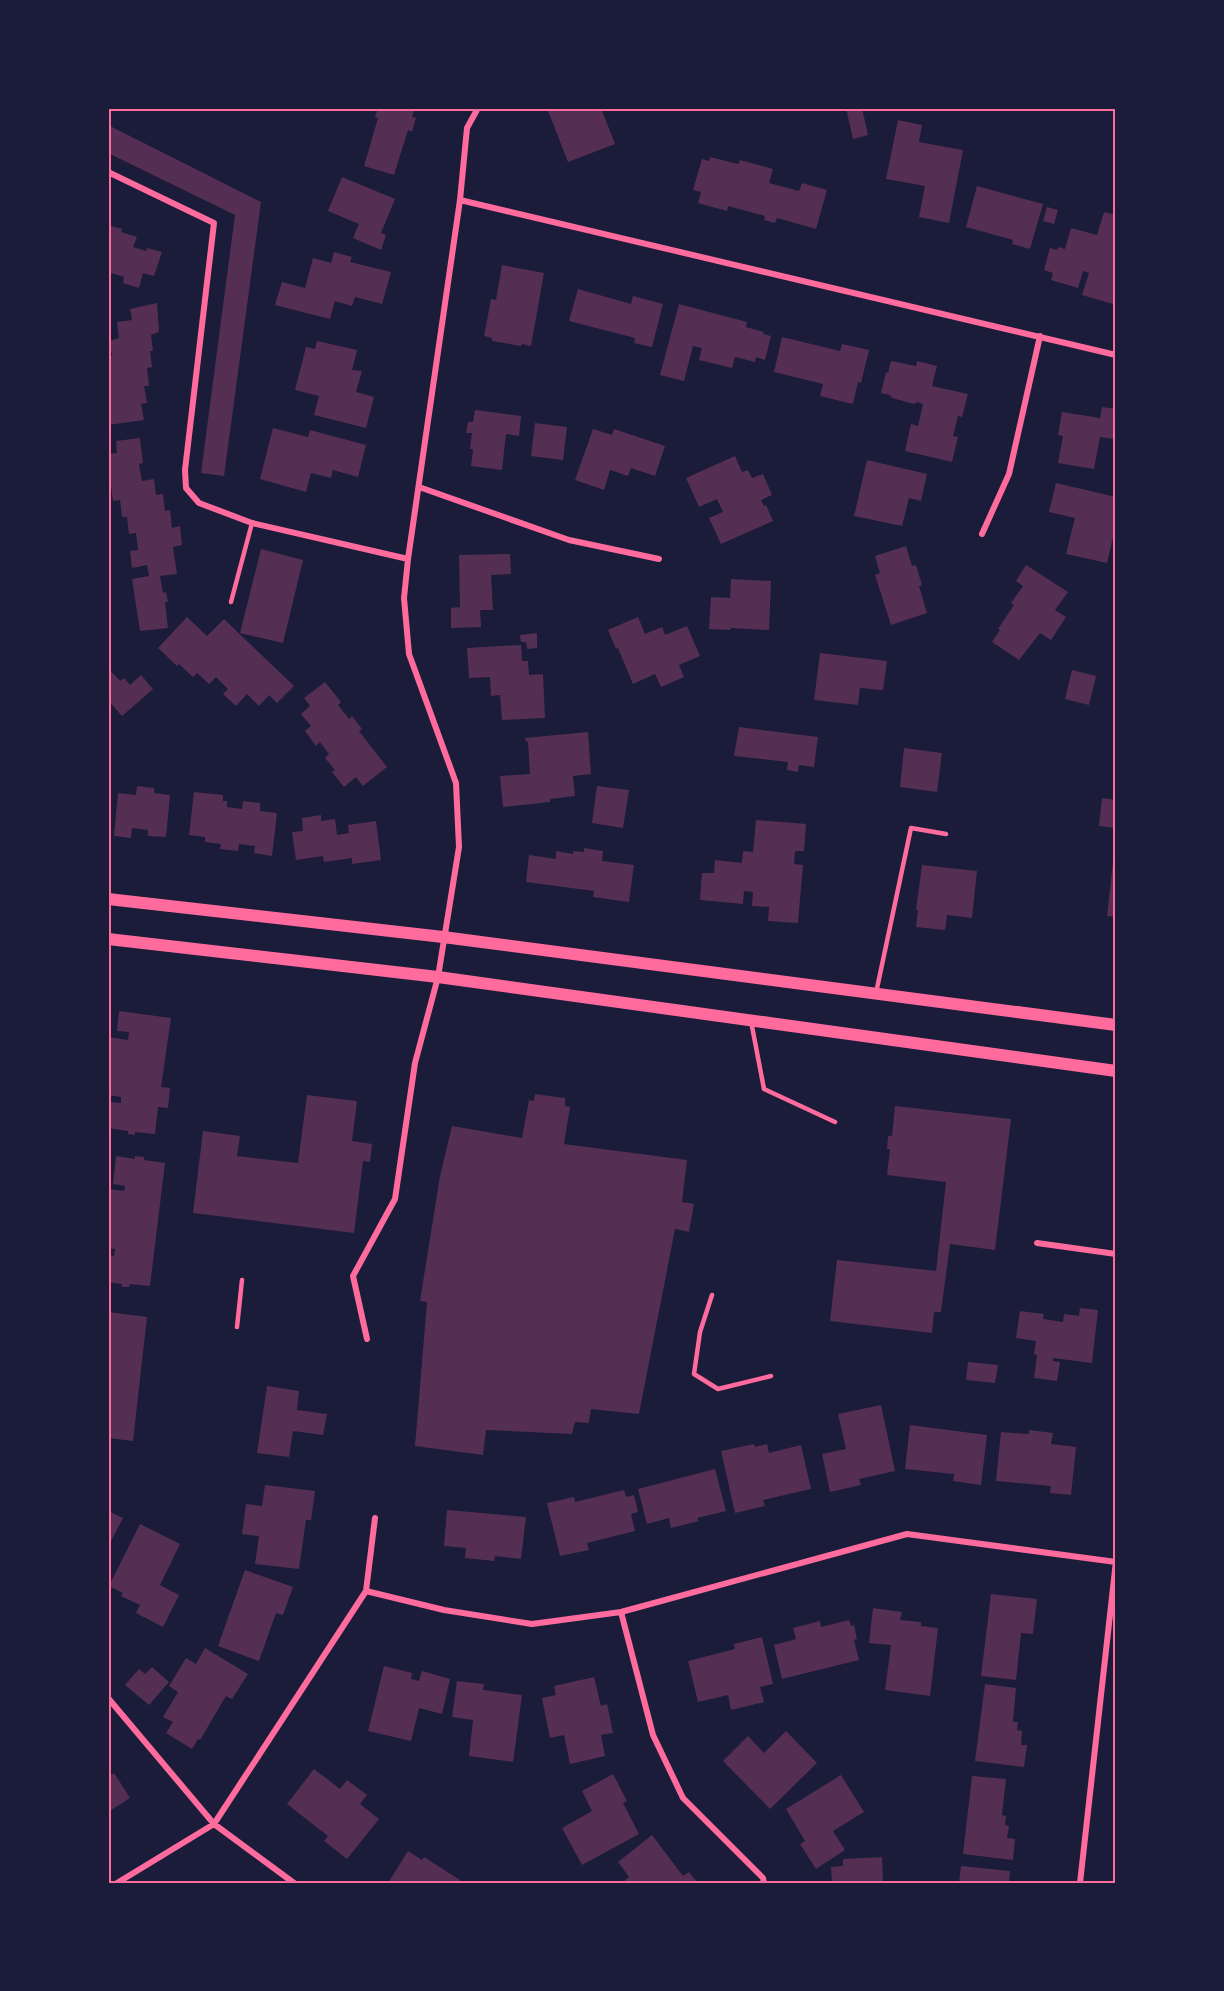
<svg xmlns="http://www.w3.org/2000/svg" width="1224" height="1991" viewBox="0 0 1224 1991" font-family="Georgia,serif">
<rect width="100%" height="100%" fill="#1b1b3a"/>
<!-- building -->
<path fill="#542f53" d="M378,108H415L412,117L416,118L412,132L408,130L394,175L364,166L378,118L375,117Z
M547,108H601L615,144L568,162Z
M846,108H862L868,135L853,139Z
M1113,108H1116V126H1113Z
M898,120L922,125L919,142L963,150L949,223L919,217L925,186L886,179Z
M108,125L261,202L224,476L201,473L235,215L108,153Z
M710,157L738,164L740,160L773,169L769,183L799,191L802,183L827,190L816,229L777,218L775,223L764,220L765,216L728,206L727,211L698,203L701,192L693,190L702,159L709,161Z
M342,177L395,199L381,233L386,235L381,250L353,238L359,224L328,211Z
M977,186L1043,204L1030,249L1012,244L1013,240L966,227Z
M1047,207L1058,210L1054,224L1043,221Z
M1104,212L1116,215V305L1082,295L1089,273L1083,271L1078,288L1051,280L1053,273L1044,270L1050,248L1057,250L1058,247L1065,249L1071,228L1097,235Z
M108,225L122,229L121,232L137,237L133,247L146,251L147,248L162,252L154,276L143,273L139,288L123,283L124,277L108,272Z
M334,252L352,257L350,262L391,272L382,304L355,297L352,306L335,301L330,319L275,305L282,282L305,288L313,258L331,263Z
M502,265L544,273L531,346L522,344L521,346L492,341V338L484,336L491,299L496,300Z
M578,289L631,304L633,296L663,304L652,347L634,343L635,338L569,321Z
M157,303L159,332L151,335L153,351H150L152,367L147,368L149,386H144L147,403L141,404L144,420L108,425V373H110L108,356H112L109,341L119,338L117,322L132,320L130,309Z
M679,304L747,322L746,327L764,332L763,334L771,336L765,360L756,357L755,362L735,357L732,368L699,360L702,348L693,346L684,381L660,375Z
M782,337L840,351L842,344L869,350L861,383L858,382L853,404L820,396L823,384L774,372Z
M317,341L357,350L352,370L362,371L356,392L374,397L366,428L314,415L319,396L295,390L306,347L315,349Z
M891,361L916,366L917,361L937,366L932,386L968,394L962,417L958,416L953,436L958,437L952,462L905,451L911,424L918,426L923,404L917,402L914,404L892,398L890,395L881,393L886,372L888,373Z
M1102,407L1116,409V427L1114,439L1100,437L1094,469L1058,463L1063,436L1058,435L1062,412L1100,418Z
M475,410L521,416L519,436L506,434L502,470L471,466L473,449H470L472,433H466L468,422H473Z
M535,423L567,427L563,460L531,456Z
M273,428L308,437L310,430L366,445L358,477L333,470L331,478L311,473L306,492L260,479Z
M593,429L612,435L614,429L665,446L655,476L631,468L628,476L610,470L604,490L575,480Z
M140,438L143,463L139,464L142,481L154,479L156,495L163,494L165,511L170,510L172,528L180,526L182,545L173,547L177,574L160,576L163,593L166,592L168,602H165L168,628L140,631L132,579L149,576L147,565L132,568L130,551L138,550L136,533L129,534L127,517H122L120,500L113,501L111,485H108V454L117,453L116,441Z
M735,456L742,472L748,470L752,478L763,474L772,495L761,500L764,506L766,505L773,521L721,544L709,518L723,512L717,499L699,507L686,478Z
M867,460L927,474L921,501L909,498L902,526L854,516Z
M1056,483L1116,497V524L1107,563L1066,554L1075,518L1049,512Z
M906,546L912,566L916,565L922,585L919,586L927,613L891,625L875,575L880,573L875,556Z
M261,549L303,560L283,643L240,633Z
M510,554L511,574L491,575L493,610H480L481,627L451,628V608L460,607L459,555Z
M1026,565L1068,592L1055,610L1066,617L1051,640L1040,633L1019,660L992,642L1000,630L998,629L1014,605L1011,603L1023,586L1016,581Z
M731,579L771,581L769,630L731,628L730,630L709,629L711,597L730,598Z
M187,617L207,636L224,619L294,686L277,703L269,695L259,706L247,694L236,706L223,694L228,689L216,677L209,684L197,673L193,677L179,664L177,666L158,648Z
M638,617L645,634L662,627L665,635L687,626L700,656L679,665L684,677L661,687L655,674L633,684L618,648L616,649L608,630Z
M537,633V648L527,649L526,642H521L520,635Z
M521,645L522,661H528L529,675L543,674L545,718L502,720L500,695L491,696L490,677L469,678L467,648Z
M820,653L887,661L883,690L860,688L858,705L814,700Z
M108,668L120,681L124,678L130,685L141,675L153,689L122,716L108,700Z
M1072,670L1096,676L1089,705L1065,699Z
M325,682L341,702L338,705L349,719L352,716L362,729L359,731L387,767L363,786L356,777L344,787L332,772L335,770L325,758L329,754L320,742L316,746L305,731L311,726L301,714L310,706L304,698Z
M739,727L818,737L814,767L799,765L798,772L787,770L788,762L734,756Z
M588,732L591,774L573,776L575,796L550,799V802L503,807L500,776L530,774L528,741L526,742L525,738Z
M904,748L942,753L937,792L900,787Z
M137,786L154,788V793L170,795L166,837L148,836V830L132,828L131,838L114,836L118,793L136,795Z
M597,786L629,790L623,828L592,823Z
M194,792L223,795V801H227V807L242,809L243,801L260,803V811L277,813L272,856L254,853L255,846L239,844L238,851L220,849L221,844L205,842V837L189,835Z
M1102,798L1116,800V828L1099,826Z
M321,815V821L335,819L337,835L349,833L348,825L376,821L381,860L352,864V858L324,862L323,856L296,860L292,832L303,831L302,818Z
M756,820L806,824L804,851H795L794,864L803,865L798,923L768,921L769,907L752,906L753,892L744,891L743,904L700,900L702,873H714L715,860L742,863L743,851L753,852Z
M584,848L603,851L602,861L634,865L629,902L593,897L594,891L526,882L529,855L556,859V851L573,854V851L584,852Z
M1114,853H1116V917L1107,916Z
M922,865L977,871L972,918L947,915L945,930L916,927L918,910H916Z
M119,1011L171,1018L161,1087L170,1088L168,1108L158,1107L155,1134L135,1132V1135L128,1134V1131L108,1128L110,1102L121,1103V1097L108,1095V1037L128,1040L129,1032L117,1031Z
M535,1094L565,1098V1106L570,1107L564,1144L687,1160L682,1202L694,1204L689,1232L675,1229L639,1414L591,1409L589,1423L575,1422L572,1434L486,1430L483,1455L415,1446L427,1302L420,1301L440,1176L452,1126L522,1138L529,1100L534,1101Z
M307,1095L357,1101L352,1141L372,1144L370,1162L363,1161L354,1233L193,1213L203,1131L240,1136L237,1156L298,1163Z
M895,1106L1011,1119L995,1250L950,1244L941,1312H934L932,1333L830,1321L837,1260L936,1271L946,1182L887,1175L890,1149H887L888,1136H892Z
M116,1156L135,1159V1156L144,1157V1160L165,1163L150,1286L130,1284L129,1287H122V1284L108,1282V1255L114,1256L115,1249L108,1248V1189L124,1191L125,1186L113,1184Z
M1080,1308L1098,1310L1092,1363L1053,1358V1361L1060,1362L1057,1381L1034,1378L1037,1355L1034,1354L1036,1341L1016,1338L1020,1311L1044,1314L1043,1319L1063,1322L1064,1314L1079,1316Z
M108,1312L147,1317L133,1441L108,1438Z
M968,1362L998,1365L995,1383L966,1380Z
M267,1386L299,1391L297,1410L327,1414L323,1435L293,1431L289,1457L257,1453Z
M881,1405L895,1471L859,1479L861,1485L830,1492L822,1454L846,1449L838,1414Z
M910,1425L987,1435L981,1485L953,1481L954,1474L905,1469Z
M1029,1430L1053,1433L1051,1444L1076,1447L1071,1495L1050,1493L1051,1486L996,1481L1001,1432L1029,1434Z
M754,1444L755,1447L767,1444L769,1453L801,1445L811,1489L763,1500L765,1506L735,1513L721,1451Z
M715,1469L726,1511L697,1518L699,1521L671,1528L669,1518L647,1524L638,1489Z
M265,1485L315,1491L311,1520H306L299,1569L255,1564L259,1536L242,1534L246,1504L262,1506Z
M624,1490L626,1497L634,1495L638,1512L631,1514L635,1531L587,1543L589,1550L560,1556L547,1503L574,1497L575,1502Z
M447,1510L526,1517L521,1559L495,1556L494,1561L465,1558L466,1548L444,1546Z
M108,1511L123,1518L108,1547Z
M140,1524L180,1544L160,1585L179,1595L163,1627L136,1613L140,1605L121,1596L123,1593L109,1586Z
M245,1570L293,1587L283,1615L276,1613L259,1661L218,1646Z
M991,1594L1037,1599L1033,1634L1021,1633L1016,1680L981,1676Z
M873,1608L902,1612L900,1620L921,1622V1626L938,1628L930,1696L885,1690L891,1645L869,1643Z
M849,1620L851,1626L854,1625L857,1639L854,1640L859,1660L782,1679L774,1645L796,1639L793,1628L820,1621L821,1627Z
M762,1637L773,1684L760,1687L764,1702L731,1710L728,1695L698,1702L688,1661L735,1649L734,1644Z
M205,1648L248,1674L232,1699L226,1696L200,1740L198,1739L192,1749L166,1733L173,1722L163,1717L178,1692L169,1686L186,1658L196,1664Z
M384,1666L412,1673L411,1679L419,1681L422,1671L450,1679L442,1714L419,1708L411,1741L368,1731Z
M152,1667L169,1682L149,1705L125,1685L139,1669L145,1674Z
M594,1677L601,1706L607,1704L613,1733L601,1735L605,1756L570,1764L564,1735L550,1738L542,1698L556,1695L554,1686Z
M457,1681L484,1684L483,1690L522,1695L513,1762L469,1756L473,1720L452,1717Z
M985,1684L1016,1688L1013,1722H1018L1017,1730L1022,1731L1021,1745H1027L1024,1767L975,1761Z
M786,1731L817,1763L770,1809L723,1761L748,1736L764,1753Z
M314,1769L340,1789L347,1780L367,1795L360,1804L379,1819L347,1859L324,1841L328,1836L287,1804Z
M114,1773L130,1798L108,1812V1777Z
M613,1774L627,1801L623,1803L639,1834L582,1865L562,1828L592,1811L582,1791Z
M841,1775L864,1812L833,1831L845,1850L816,1869L800,1844L805,1841L786,1809Z
M972,1776L1006,1779L1002,1815L1006,1816L1005,1825L1009,1826L1007,1838L1015,1839L1013,1860L963,1854Z
M652,1835L683,1876L689,1872L698,1883H622L629,1877L618,1862Z
M408,1851L422,1860L424,1857L460,1880L458,1883H388Z
M882,1857L883,1883H832L831,1867L843,1866V1859Z
M961,1866L1010,1871L1009,1883H959Z"/>
<g fill="none" stroke-linecap="round" stroke-linejoin="round">
<!-- service -->
<path stroke="#ff6b9d" stroke-width="4.5" d="M231,602L252,523
M876,993L911,828L946,834
M751,1021L764,1089L835,1122
M712,1295L700,1332L694,1374L718,1389L771,1376
M237,1327L242,1280"/>
<!-- minor -->
<path stroke="#ff6b9d" stroke-width="6" d="M108,172L214,223L185,470L186,488L199,503L252,523L408,559
M460,200L1116,355
M419,487L569,540L659,559
M982,534L1009,474L1040,336
M1037,1243L1116,1254
M367,1339L353,1276L395,1199L415,1063L438,977L459,847L456,783L409,654L404,598L408,559L460,200L467,128L478,108
M366,1591L444,1610L532,1624L621,1612L907,1534L1116,1562
M621,1612L653,1735L683,1798L763,1878L764,1883
M108,1698L214,1824L294,1883
M117,1883L214,1824L366,1591L375,1518
M1080,1883L1116,1561"/>
<!-- secondary -->
<path stroke="#ff6b9d" stroke-width="12" d="M108,899L443,937L1116,1025
M108,939L438,977L1116,1071"/>
</g>
<!-- border -->
<rect width="1224" height="1991" fill="none" stroke="#1b1b3a" stroke-width="219"/>
<rect x="110" y="110" width="1004" height="1772" fill="none" stroke="#ff6b9d" stroke-width="2"/>
</svg>
